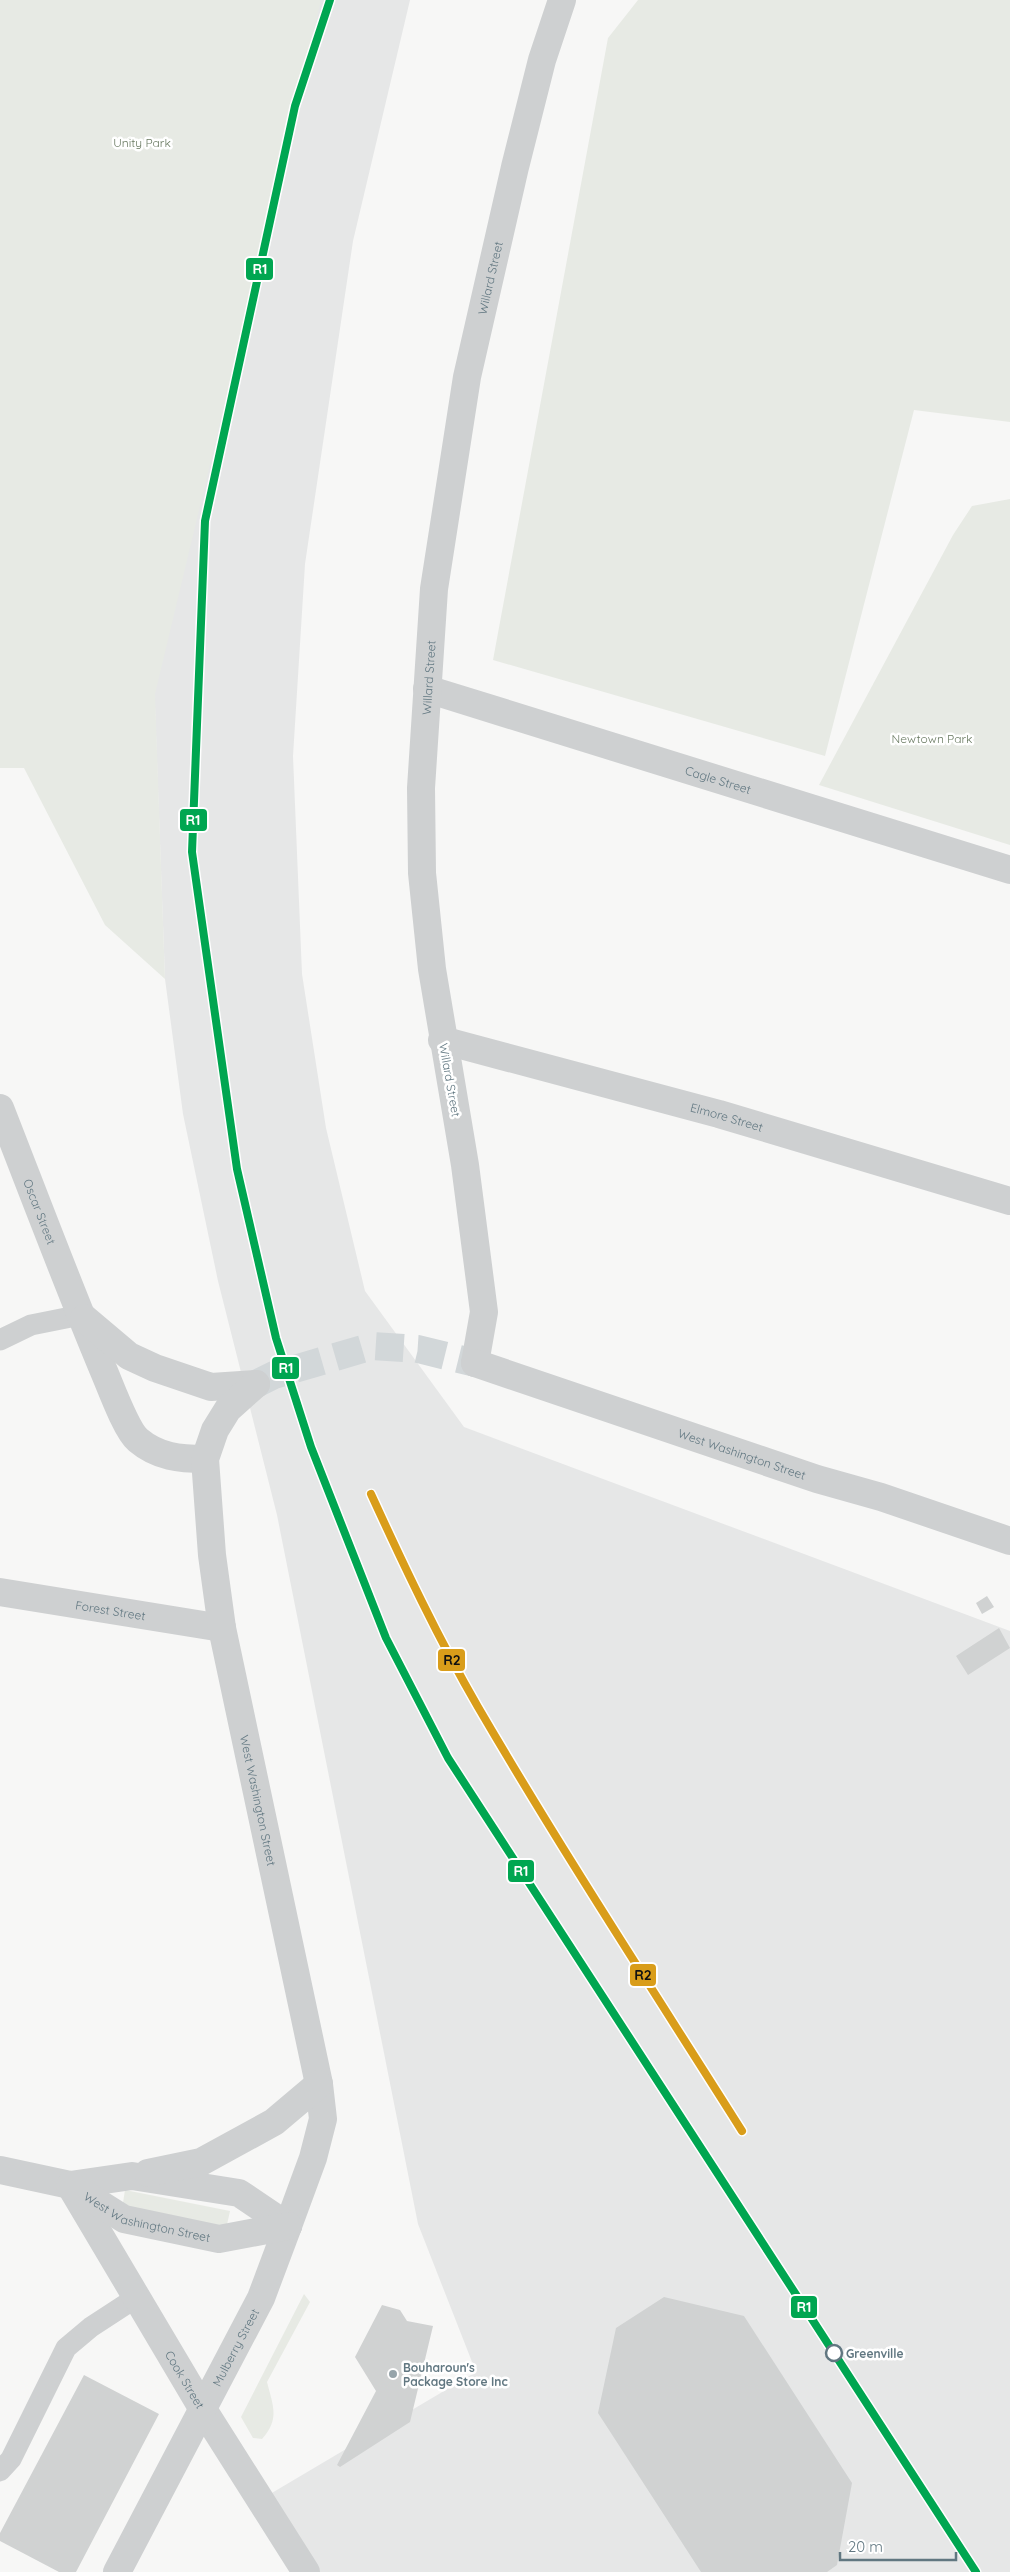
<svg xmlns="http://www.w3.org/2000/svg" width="1010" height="2572" viewBox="0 0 1010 2572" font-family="Quicksand,sans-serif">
<rect width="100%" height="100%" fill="#f7f7f6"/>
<!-- built -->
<path fill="#e6e7e7" d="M262,0H410L353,241L305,564L293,756L302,974L326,1128L365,1291L464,1427L1010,1631V2572H307L260,2500L476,2372L418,2224L277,1515L218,1281L183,1114L165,979L149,543Z"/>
<!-- green -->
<path fill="#e7eae4" d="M0,0H321L155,694L165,979L105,925L24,768H0Z
M638,0H1010V422L914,410L825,756L493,660L608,38Z
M1010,499V845L819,785L953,535L972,506Z
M125,2190L230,2211L226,2229L122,2209Z
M304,2294L310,2302L267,2382C273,2406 280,2419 262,2439L253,2438L241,2417Z"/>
<!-- building -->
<path fill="#d0d2d2" d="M987,1596L994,1607L982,1614L976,1603Z
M999,1628L1010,1648L968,1675L956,1656Z
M664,2297L744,2316L852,2483L837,2565L827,2572H701L598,2413L616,2328Z
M382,2305L400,2310L407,2321L433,2326L410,2422L340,2467L337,2465L376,2391L355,2357Z
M84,2375L159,2414L76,2572H59L0,2541V2533Z"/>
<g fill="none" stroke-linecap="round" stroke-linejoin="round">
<!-- tertiary-tunnel -->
<path stroke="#d2d7d9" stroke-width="28" stroke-dasharray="28 14" stroke-linecap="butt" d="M256,1384L274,1375L373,1346L418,1349L475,1363"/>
<!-- service -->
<path stroke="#ced0d1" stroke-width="21" d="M0,1340L31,1325L81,1315
M0,2471L11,2459L66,2348L91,2327L137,2297"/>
<!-- minor -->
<g stroke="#ced0d1" stroke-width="28">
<path id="s1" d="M427,689L1010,870"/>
<path id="s2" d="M442,1040L719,1114L1010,1201"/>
<path id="s3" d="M0,1108C34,1195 67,1283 103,1369C110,1385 126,1430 138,1440C158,1457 180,1459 205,1459"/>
<path d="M84,1318L129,1356L155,1368L211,1387L256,1384"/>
<path id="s4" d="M475,1363L484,1312L465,1165L432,969L422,873L421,788L434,589L467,377L515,167L542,60L562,0"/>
<path id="s5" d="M0,1592L222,1628"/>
<path id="s6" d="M70,2185L204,2411L306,2572"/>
<path id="s7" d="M117,2572L261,2298L288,2226"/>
</g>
<!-- tertiary -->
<g stroke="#ced0d1" stroke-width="28">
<path id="s8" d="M475,1363L817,1479L881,1497L1010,1541"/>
<path id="s9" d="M256,1384L228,1409L215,1430L205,1459L212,1555L222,1628L319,2084L323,2119L313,2158L288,2226"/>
<path d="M0,2170L70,2185L132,2176L239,2193L288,2226"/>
<path d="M148,2173L201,2162L274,2122L319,2084"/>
<path id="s10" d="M70,2185L124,2219L219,2239L288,2226"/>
</g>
<defs>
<path id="rail-1" d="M330,0L295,106L205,521L192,852L237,1169L276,1338L311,1447L386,1638L448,1758L976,2572"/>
<path id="rail-2" d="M371,1494C404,1566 438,1638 478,1707C562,1851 653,1990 742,2131"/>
</defs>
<!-- rail-1 casing -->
<use href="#rail-1" stroke="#fff" stroke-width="11"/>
<!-- rail-2 casing -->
<use href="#rail-2" stroke="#fff" stroke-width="11"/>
<!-- rail-1 -->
<use href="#rail-1" stroke="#00a651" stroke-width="8"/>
<!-- rail-2 -->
<use href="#rail-2" stroke="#d99d1a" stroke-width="8"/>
</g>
<!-- markers -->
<circle fill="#fff" stroke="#617781" stroke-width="2.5" cx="834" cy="2353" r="8"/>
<circle fill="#96a4aa" stroke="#fff" stroke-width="2" cx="393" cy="2374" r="5"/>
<g text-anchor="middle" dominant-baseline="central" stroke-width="5" stroke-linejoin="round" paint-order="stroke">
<!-- park labels -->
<g font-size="12" fill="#687960" stroke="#fff">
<text x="142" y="142">Unity Park</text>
<text x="932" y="738">Newtown Park</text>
</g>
<!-- street labels -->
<g font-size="12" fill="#617781" stroke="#fff">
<text stroke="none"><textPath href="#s4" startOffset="1096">Willard Street</textPath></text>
<text stroke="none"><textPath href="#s4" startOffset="691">Willard Street</textPath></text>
<text stroke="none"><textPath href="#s1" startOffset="305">Cagle Street</textPath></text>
<text transform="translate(450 1080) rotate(80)">Willard Street</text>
<text stroke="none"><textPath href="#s2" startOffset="295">Elmore Street</textPath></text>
<text stroke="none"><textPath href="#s3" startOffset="111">Oscar Street</textPath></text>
<text stroke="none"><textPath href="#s8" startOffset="282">West Washington Street</textPath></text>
<text stroke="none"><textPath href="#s5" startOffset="112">Forest Street</textPath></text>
<text stroke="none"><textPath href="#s9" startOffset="439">West Washington Street</textPath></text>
<text stroke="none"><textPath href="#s10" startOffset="85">West Washington Street</textPath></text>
<text stroke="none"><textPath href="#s7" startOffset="254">Mulberry Street</textPath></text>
<text stroke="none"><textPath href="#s6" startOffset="226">Cook Street</textPath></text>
</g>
<!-- stop labels -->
<g font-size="12" font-weight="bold" fill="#617781" stroke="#fff" text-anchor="start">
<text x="846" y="2353">Greenville</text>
</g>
<!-- poi labels -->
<g font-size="12" font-weight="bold" fill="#617781" stroke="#fff" text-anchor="start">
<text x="403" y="2367">Bouharoun's<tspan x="403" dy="14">Package Store Inc</tspan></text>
</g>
</g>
<g stroke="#fff" stroke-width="2">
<rect x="245" y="257" width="29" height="24" rx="5" fill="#00a651"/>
<rect x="179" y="808" width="29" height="24" rx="5" fill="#00a651"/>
<rect x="271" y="1356" width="29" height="24" rx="5" fill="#00a651"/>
<rect x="437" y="1648" width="29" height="24" rx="5" fill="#d99d1a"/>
<rect x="507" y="1859" width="28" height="24" rx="5" fill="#00a651"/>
<rect x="629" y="1963" width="28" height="24" rx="5" fill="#d99d1a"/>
<rect x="790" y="2295" width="28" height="24" rx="5" fill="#00a651"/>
</g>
<g font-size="14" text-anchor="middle" font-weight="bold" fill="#fff">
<text x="260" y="274">R1</text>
<text x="193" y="825">R1</text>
<text x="286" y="1373">R1</text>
<text x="521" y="1876">R1</text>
<text x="804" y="2312">R1</text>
</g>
<g font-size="14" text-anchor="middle" font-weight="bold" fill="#111">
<text x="452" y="1665">R2</text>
<text x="643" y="1980">R2</text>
</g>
<!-- scale -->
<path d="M840 2552v8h116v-8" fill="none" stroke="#617781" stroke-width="2.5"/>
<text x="848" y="2552" font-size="15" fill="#617781" stroke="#ffffff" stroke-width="4" paint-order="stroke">20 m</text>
</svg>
